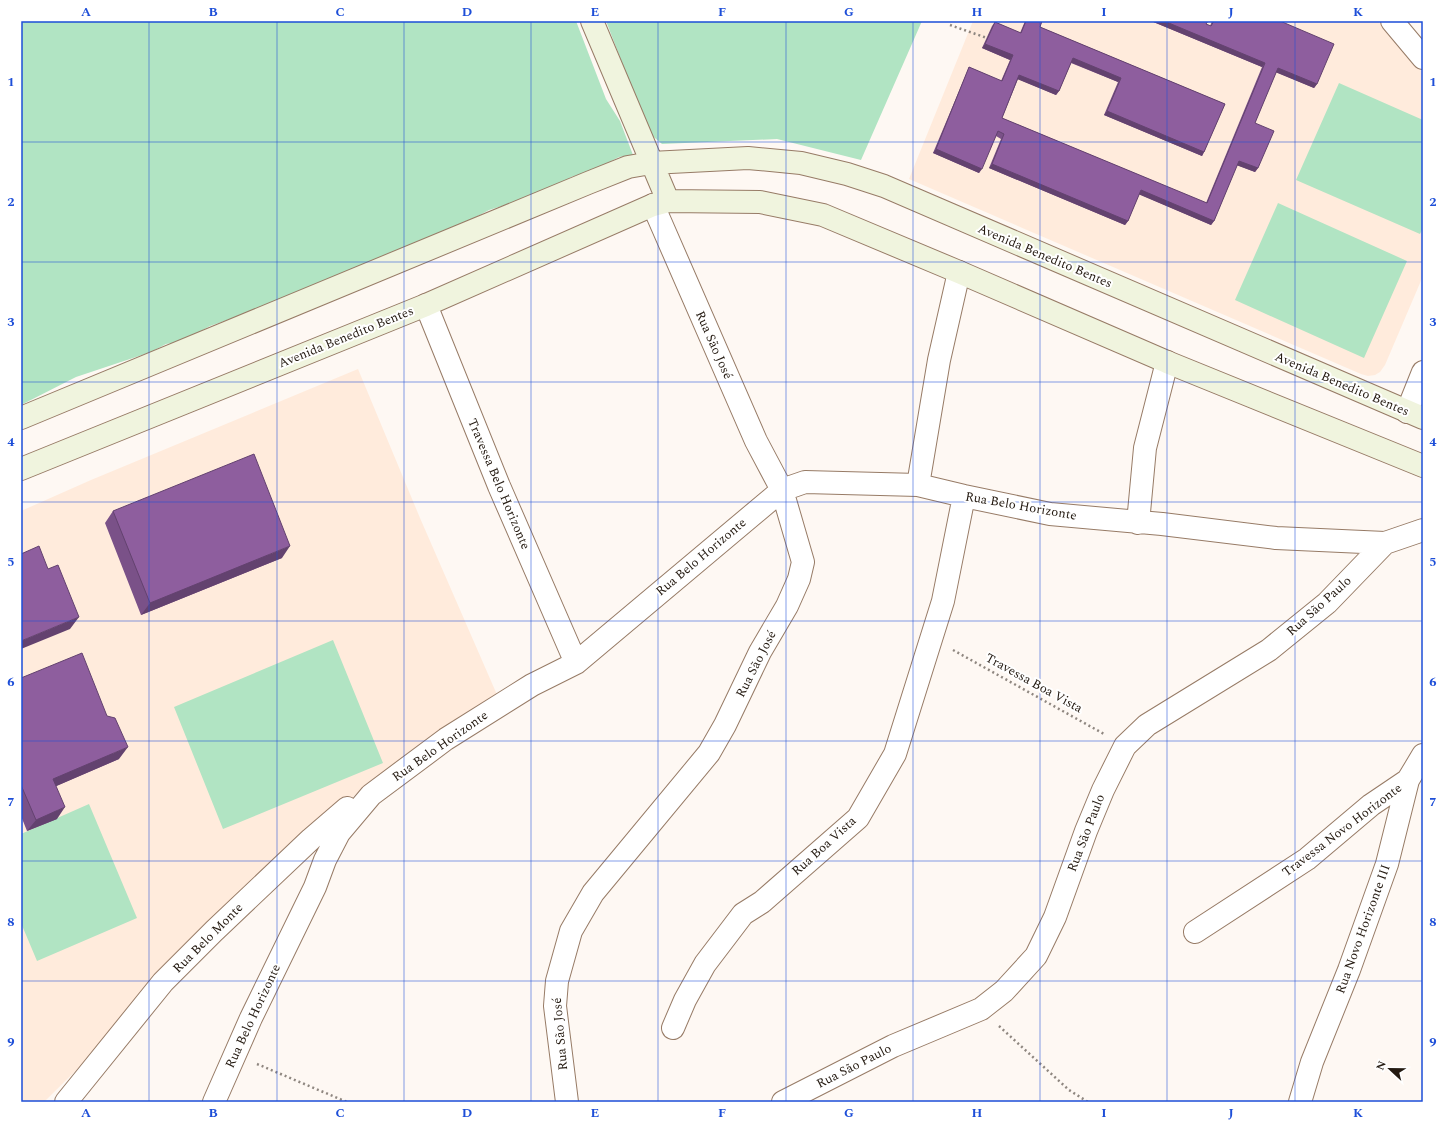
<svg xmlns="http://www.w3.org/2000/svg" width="1444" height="1123" viewBox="0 0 1444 1123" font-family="Spectral,serif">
<rect width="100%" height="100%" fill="#fef8f3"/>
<!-- education -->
<path fill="#ffebdc" d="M973,21H1378L1423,73V276L1385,365L1380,372L1375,375L1368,376L1361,374L909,179Z
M358,369L420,518L498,697L366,784L44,1102H21V511L91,480Z"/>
<!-- green -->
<path fill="#b1e4c3" d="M21,21H576L606,99L620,121L633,155L619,157L592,171L571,177L560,184L538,192L524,199L489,210L454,229L385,256L370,261L351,272L239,317L230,319L210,326L183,341L166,344L151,352L76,377L21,405Z
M606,21H922L861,160L777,139L662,144L649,133Z
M1339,83L1423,120V228L1420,234L1296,180Z
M1278,203L1407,261L1364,358L1235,300Z
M333,640L383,763L223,829L174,707Z
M89,804L137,918L37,961L21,923V834Z"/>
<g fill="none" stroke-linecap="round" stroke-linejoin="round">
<defs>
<path id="street" d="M1392,21L1423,58
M426,305L499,486L576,663
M1407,412L1423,372
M918,485L939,360L959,272
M1138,523L1145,448L1167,362
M1195,932L1307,859L1371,805L1408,780
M673,1028L685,1000L705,964L743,914L762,902L858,818L895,754L943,601L964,496
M66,1102L163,982L214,931L311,839L347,808
M214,1102L251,1018L315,887L325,860L339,833L371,795L446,739L532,685L576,663L782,490L805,482L918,485L964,496L1050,514L1162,524L1276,538L1385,543L1423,530
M567,1102L555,1006L557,981L571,931L593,893L709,753L725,725L760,652L787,606L799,579L803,562L782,490L756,441L653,205
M783,1102L893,1046L981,1009L1004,991L1036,956L1055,917L1086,831L1103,790L1125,746L1147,725L1269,650L1327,603L1385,543
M1300,1102L1312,1062L1349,970L1387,864L1408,780L1423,755"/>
<path id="secondary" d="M592,21L668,201
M21,418L588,183L628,167L651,163L748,158L801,163L847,174L884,186L1423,418
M21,469L426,305L653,205L668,201L760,202L823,215L959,272L1167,362L1423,466"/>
</defs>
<!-- street casing -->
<use href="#street" stroke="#977b66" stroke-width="24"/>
<!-- secondary casing -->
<use href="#secondary" stroke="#977b66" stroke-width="24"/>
<!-- path -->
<path stroke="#8f8780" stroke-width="2.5" stroke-dasharray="2 3" stroke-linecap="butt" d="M950,25L987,38
M953,650L1104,734
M999,1026L1069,1090L1088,1102
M257,1064L347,1102"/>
<!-- street -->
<use href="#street" stroke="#fff" stroke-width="22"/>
<!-- secondary -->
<use href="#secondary" stroke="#f0f4de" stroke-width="22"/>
</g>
<!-- wall -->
<path fill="#7a5188" d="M1025,21H1042L1040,27L1225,104L1204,152L1202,156L1104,115L1118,82L1071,63L1059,91L1056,95L1018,79L1002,118L1206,203L1262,67L1151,21H1208L1206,24L1210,26L1212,21H1280L1317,84L1314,88L1276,72L1255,123L1258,168L1255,172L1237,165L1214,221L1211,225L1139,194L1128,221L1125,225L989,168L1001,139L996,136L979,173L933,153L967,72L969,67L1001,81L1010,60L982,48L992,26L995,22L1020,33Z
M113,511L282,558L141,615L105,523Z
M21,678L119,759L56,786L57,819L27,831L21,816Z"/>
<!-- shaded-wall -->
<path fill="#63426f" d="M1151,21H1164L1265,63L1262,67Z
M985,44L1013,55L1010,60L982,48Z
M1073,58L1121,78L1118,82L1070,62Z
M1278,68L1317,84L1314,88L1275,72Z
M1019,75L1059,91L1056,95L1017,79Z
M1107,111L1204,152L1202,156L1104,115Z
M936,149L982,169L979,173L933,153Z
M1239,161L1258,168L1255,172L1236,165Z
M992,164L1128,221L1125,225L989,168Z
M1141,190L1214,221L1211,225L1138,194Z
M290,546L282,558L141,615L150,603Z
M79,617L70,629L21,649V641Z
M128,747L119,759L45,791L53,779Z
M65,807L57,819L27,831L36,820Z"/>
<!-- building -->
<path fill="#8e5e9e" stroke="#63426f" d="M1026,21H1042L1040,27L1225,104L1204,152L1107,111L1121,78L1073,58L1059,91L1019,75L1002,118L1207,203L1265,63L1164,21H1208L1206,24L1211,26L1214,21H1280L1334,44L1317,84L1278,68L1255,123L1274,131L1258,168L1239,161L1214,221L1141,190L1128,221L992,164L1004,134L998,131L982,169L936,149L969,67L1002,81L1013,55L985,44L995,22L1021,33Z
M254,454L290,546L150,603L113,511Z
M39,546L48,569L58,565L79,617L21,641V554Z
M82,653L107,716L115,718L128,747L53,779L65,807L36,820L21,785V678Z"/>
<!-- grid -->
<path fill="none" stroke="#1d4ed8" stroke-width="1" stroke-opacity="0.55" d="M149,21V1102M277,21V1102M404,21V1102M531,21V1102M658,21V1102M786,21V1102M913,21V1102M1040,21V1102M1167,21V1102M1295,21V1102M21,142H1423M21,262H1423M21,382H1423M21,502H1423M21,621H1423M21,741H1423M21,861H1423M21,981H1423"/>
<g text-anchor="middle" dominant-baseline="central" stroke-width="4" stroke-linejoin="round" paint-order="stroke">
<!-- street labels -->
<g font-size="13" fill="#241a11" stroke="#fff">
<text transform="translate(1045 256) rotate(23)">Avenida Benedito Bentes</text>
<text transform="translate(346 337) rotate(-22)">Avenida Benedito Bentes</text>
<text transform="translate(714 345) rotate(66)">Rua São José</text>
<text transform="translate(1342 384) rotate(23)">Avenida Benedito Bentes</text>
<text transform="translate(499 484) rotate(67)">Travessa Belo Horizonte</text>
<text transform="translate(1021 506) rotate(10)">Rua Belo Horizonte</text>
<text transform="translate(701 557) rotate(-40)">Rua Belo Horizonte</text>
<text transform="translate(1319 606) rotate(-42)">Rua São Paulo</text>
<text transform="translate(756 664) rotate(-63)">Rua São José</text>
<text transform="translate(1034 683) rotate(29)">Travessa Boa Vista</text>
<text transform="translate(440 746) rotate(-35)">Rua Belo Horizonte</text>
<text transform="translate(1342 830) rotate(-37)">Travessa Novo Horizonte</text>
<text transform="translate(1086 833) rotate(-69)">Rua São Paulo</text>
<text transform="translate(824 846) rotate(-42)">Rua Boa Vista</text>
<text transform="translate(1363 929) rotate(-70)">Rua Novo Horizonte III</text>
<text transform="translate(208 938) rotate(-45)">Rua Belo Monte</text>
<text transform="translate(253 1016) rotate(-65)">Rua Belo Horizonte</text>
<text transform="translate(560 1034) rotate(-95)">Rua São José</text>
<text transform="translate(854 1066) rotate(-27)">Rua São Paulo</text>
</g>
</g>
<!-- border -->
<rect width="1444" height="1123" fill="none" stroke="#ffffff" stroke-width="44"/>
<!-- north arrow -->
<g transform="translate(1390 1069) rotate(292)" stroke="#ffffff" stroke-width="3" paint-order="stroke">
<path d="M0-3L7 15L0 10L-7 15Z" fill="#241a11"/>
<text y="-6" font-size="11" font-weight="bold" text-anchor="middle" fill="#241a11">N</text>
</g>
<rect x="22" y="22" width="1400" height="1079" fill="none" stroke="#1d4ed8" stroke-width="1.5"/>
<g font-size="13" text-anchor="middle" font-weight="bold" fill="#1d4ed8">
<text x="86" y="16">A</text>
<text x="213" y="16">B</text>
<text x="340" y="16">C</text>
<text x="467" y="16">D</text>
<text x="595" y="16">E</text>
<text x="722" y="16">F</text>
<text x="849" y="16">G</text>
<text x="977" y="16">H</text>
<text x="1104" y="16">I</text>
<text x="1231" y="16">J</text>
<text x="1358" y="16">K</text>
<text x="11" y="86">1</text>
<text x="1433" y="86">1</text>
<text x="11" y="206">2</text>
<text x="1433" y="206">2</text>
<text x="11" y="326">3</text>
<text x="1433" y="326">3</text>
<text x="11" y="446">4</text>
<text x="1433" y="446">4</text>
<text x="11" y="566">5</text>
<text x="1433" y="566">5</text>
<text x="11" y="686">6</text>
<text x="1433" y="686">6</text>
<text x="11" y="806">7</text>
<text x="1433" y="806">7</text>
<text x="11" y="926">8</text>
<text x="1433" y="926">8</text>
<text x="11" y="1046">9</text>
<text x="1433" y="1046">9</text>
<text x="86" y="1117">A</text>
<text x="213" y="1117">B</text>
<text x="340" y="1117">C</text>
<text x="467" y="1117">D</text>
<text x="595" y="1117">E</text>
<text x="722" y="1117">F</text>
<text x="849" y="1117">G</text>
<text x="977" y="1117">H</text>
<text x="1104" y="1117">I</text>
<text x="1231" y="1117">J</text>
<text x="1358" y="1117">K</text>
</g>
</svg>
